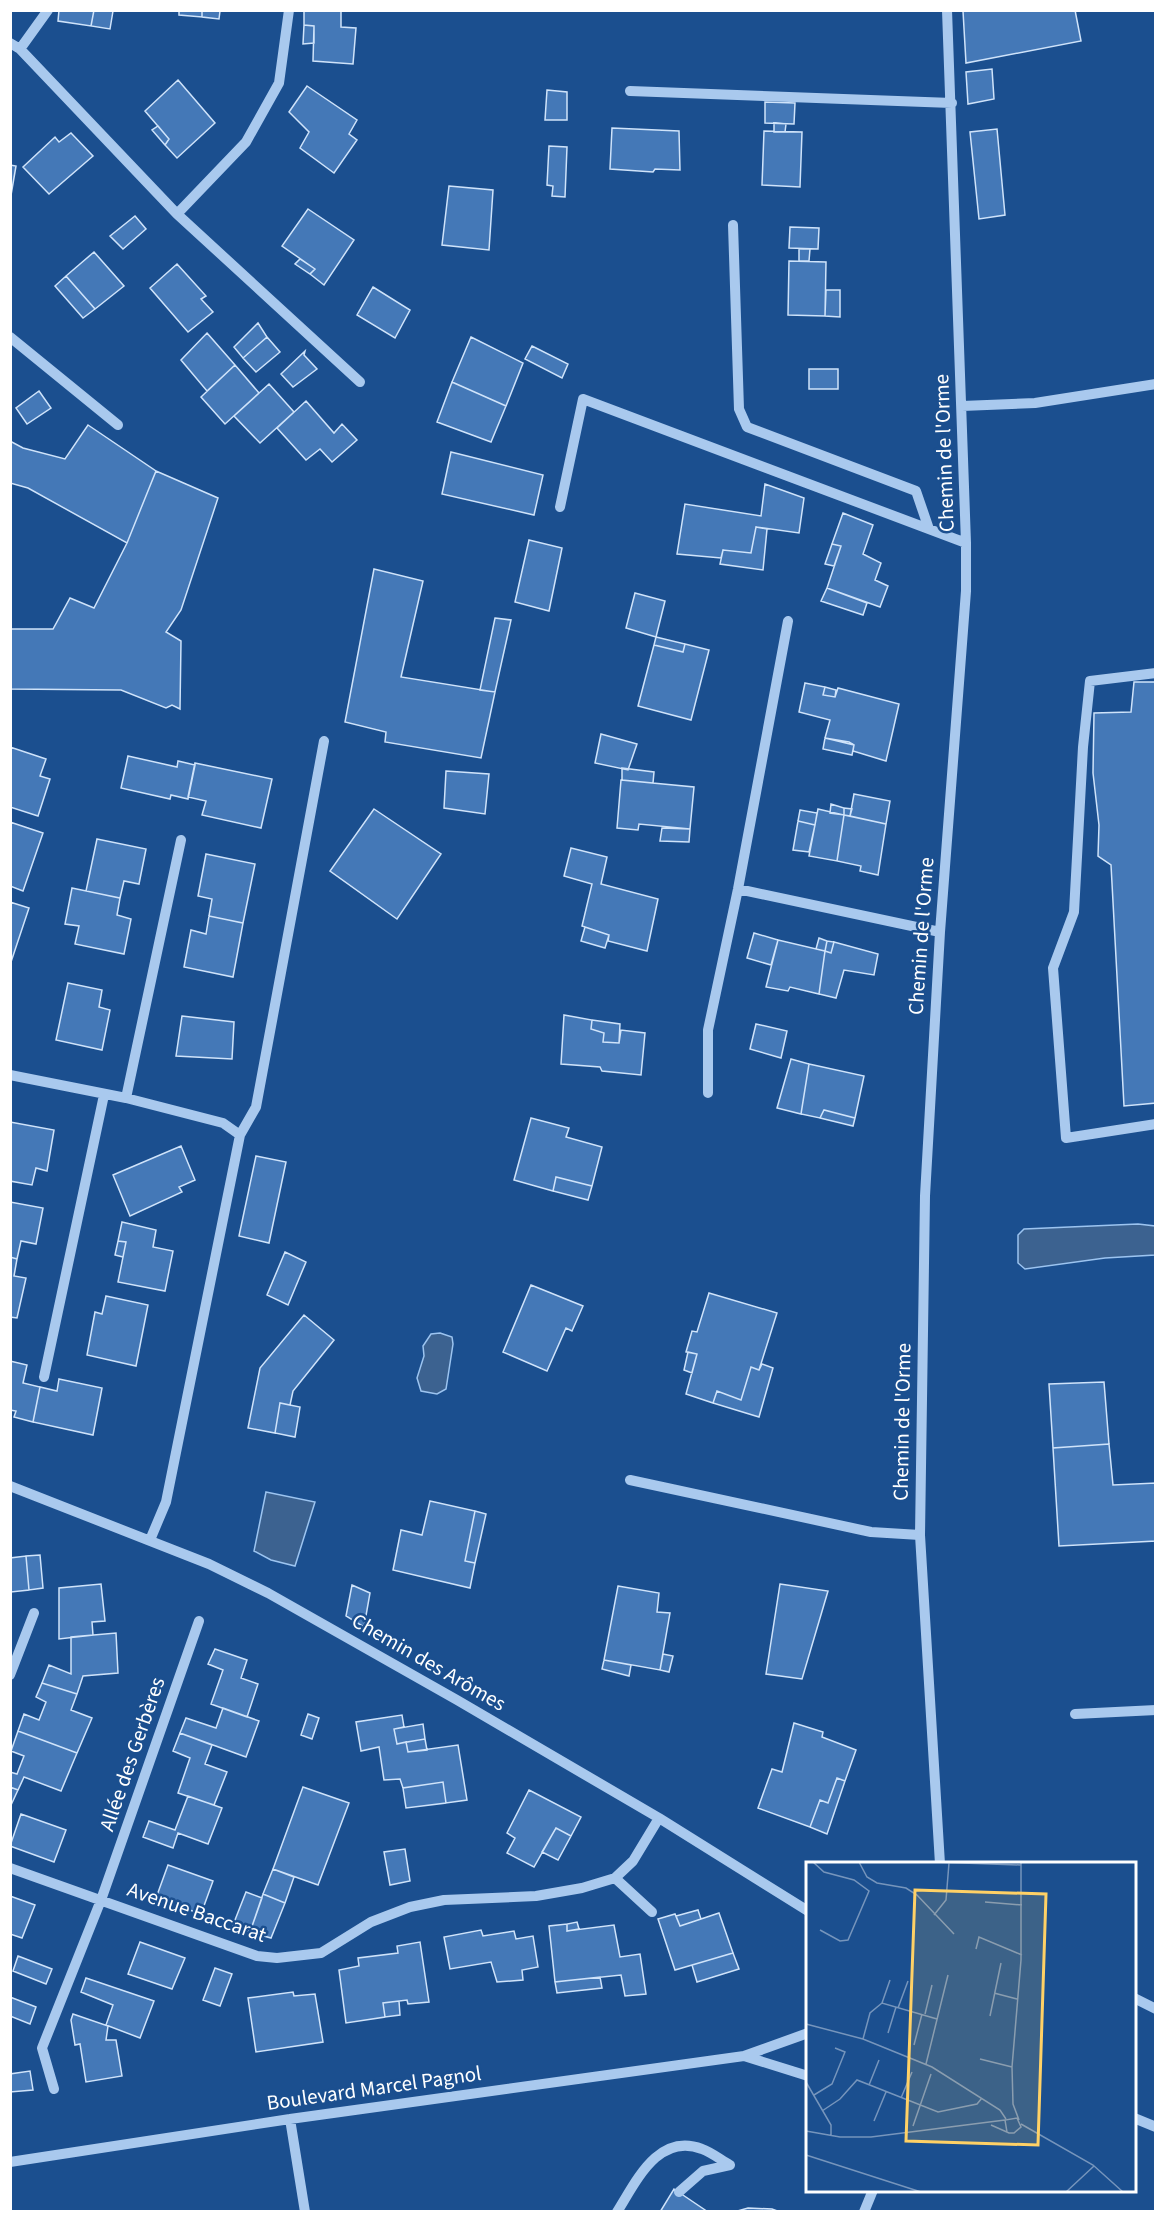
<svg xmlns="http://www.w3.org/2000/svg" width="1166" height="2222" font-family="'Source Sans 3',sans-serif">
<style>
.water{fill:#3c6290;stroke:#9cc4f0;stroke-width:1.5}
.building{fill:#4478b7;stroke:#cfe3fa;stroke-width:1.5}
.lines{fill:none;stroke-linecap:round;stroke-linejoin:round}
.minor{stroke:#a9c9ee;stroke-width:10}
.labels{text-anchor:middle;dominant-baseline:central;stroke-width:5;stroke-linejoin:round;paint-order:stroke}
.street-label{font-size:21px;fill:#fff;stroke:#1b4f8f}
.inset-road{fill:none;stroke:#7695bc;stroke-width:1.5}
.view{fill:#ffd166;fill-opacity:0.15;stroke:#ffd166;stroke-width:3}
.inset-edge{fill:none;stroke:#fff;stroke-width:3}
</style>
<rect width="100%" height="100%" fill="#1b4f8f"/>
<path class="water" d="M1138,1224L1155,1226V1255L1105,1258L1025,1269L1018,1263V1235L1024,1229Z
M440,1333L452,1337L453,1344L446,1389L437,1394L421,1391L417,1378L424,1356L423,1346L431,1334Z
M266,1492L315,1502L295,1566L271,1560L254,1551Z"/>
<path class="building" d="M59,10H94L91,26L58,21Z
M94,10L113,11L110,29L91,26Z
M179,10H202V17L179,15Z
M202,10L220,11L219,19L202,17Z
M304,10H341V27L356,28L353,64L313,61L314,26L304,25Z
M1075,10L1081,41L966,63L963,11Z
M304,25L314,26V43L303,44Z
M992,69L994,99L968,104L966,72Z
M178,80L215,123L177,158L165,145L169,139L145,111Z
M307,86L357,120L349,134L357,140L334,173L300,148L309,132L289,112Z
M547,90L567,92V120H545Z
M765,102L795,103L794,124L765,123Z
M774,123L786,124L785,132H774Z
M158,126L169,139L165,145L152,130Z
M612,128L679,131L680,170L655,169L653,172L610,169Z
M997,129L1005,215L979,219L970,132Z
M764,131L802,132L800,187L762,185Z
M71,133L93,156L49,194L23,167L55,137L59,142Z
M549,146L567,147L565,197L552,196L553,186L547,185Z
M10,165L16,166L10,201Z
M449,186L493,190L489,250L442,245Z
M308,209L354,240L324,285L310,274L315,269L282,246Z
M135,216L146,229L123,249L110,236Z
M790,227L819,228L818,249L789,248Z
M799,249H810L809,261H799Z
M94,252L124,286L95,309L66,276Z
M300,259L315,269L310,274L295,264Z
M789,261L826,262L825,316L788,315Z
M177,264L206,296L201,299L213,312L188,332L150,288Z
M66,276L95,309L83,318L55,286Z
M373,287L410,310L395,338L357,315Z
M826,290H840V317L825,316Z
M258,323L267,337L243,358L234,347Z
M207,333L235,365L207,391L181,360Z
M267,337L280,352L256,372L243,358Z
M471,337L523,363L506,406L452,382Z
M532,346L568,364L562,378L525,359Z
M305,351L304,355L317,369L293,387L281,374Z
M235,365L259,393L225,424L201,397Z
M809,369H838V389H809Z
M452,382L506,406L491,442L437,422Z
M269,384L294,412L260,443L234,416Z
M39,391L51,408L27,424L16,408Z
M306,401L334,433L342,424L357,440L332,462L320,449L306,460L277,428Z
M88,425L156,471L127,543L28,488L10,483V441L23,448L65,459Z
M451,452L543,475L534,515L442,494Z
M156,471L218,498L181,610L166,632L181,641L180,709L172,705L166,708L121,690L10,689V629H53L70,598L94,608L127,543Z
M765,484L804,498L799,533L756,527L751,553L723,550L721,558L677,554L685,504L761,516Z
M843,513L873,525L863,554L881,563L875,580L888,586L880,607L827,588L841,546L832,544Z
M756,527L767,529L763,570L720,564L723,550L751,553Z
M529,540L562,548L549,611L515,602Z
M832,544L841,546L834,566L825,564Z
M374,569L423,581L401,677L495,692L481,758L385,742L386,732L345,722Z
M827,588L867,603L863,615L821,601Z
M635,593L665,601L656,637L626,628Z
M495,618L511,620L495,692L480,690Z
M656,637L685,644L683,652L654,645Z
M685,644L709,650L691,720L638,706L654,645L683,652Z
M1134,682H1156V1103L1124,1106L1111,865L1098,856L1099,825L1093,773L1094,713L1131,712Z
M805,683L825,687L823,695L835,697L838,688L899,704L886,761L853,751L854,745L849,742L825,738L830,720L799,712Z
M825,687L836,690L835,697L823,695Z
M601,734L637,744L628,770L595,763Z
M825,738L854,745L852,755L823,749Z
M10,747L46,759L40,776L50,779L38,816L10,807Z
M128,756L177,767L178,761L195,765L188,799L171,795L170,799L121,788Z
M195,763L272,779L261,828L202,815L206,801L188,797Z
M622,768L654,772L653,783L622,780Z
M446,771L489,774L485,814L444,808Z
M621,780L694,787L690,829L639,824L638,830L617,828Z
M854,794L890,801L886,824L850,816Z
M831,804L844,808V815L830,813Z
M844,808L852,809L850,816L844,815Z
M374,809L441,854L397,919L330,871Z
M818,809L844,815L837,861L809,856Z
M800,810L817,813L815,825L798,821Z
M844,815L886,824L878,875L860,871L861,866L837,861Z
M798,821L815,825L809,852L793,850Z
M10,822L43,833L23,891L10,886Z
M662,828L690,829L689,842L660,841Z
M97,839L146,849L139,884L124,881L120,898L86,891Z
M571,848L607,857L601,884L658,899L647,951L608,941L609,935L582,926L592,884L564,876Z
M206,854L255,864L243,923L209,916L212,899L198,896Z
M72,888L120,898L117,915L131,919L124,954L75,944L79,926L65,924Z
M10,902L29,908L11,962H10Z
M209,916L243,923L233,977L184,967L191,930L206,934Z
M585,927L609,935L605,948L581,941Z
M754,933L778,940L771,965L747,958Z
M819,938L827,941L825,951L816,949Z
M778,940L825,951L819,994L790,987L788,991L766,987Z
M827,941L834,942L831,953L825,951Z
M834,942L878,954L874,975L844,970L836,998L819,994L825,951L831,953Z
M68,983L102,990L99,1007L110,1010L102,1050L56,1040Z
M564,1015L592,1020L591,1029L604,1033L603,1042L619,1043L621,1030L645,1033L641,1075L602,1071L600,1067L561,1064Z
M182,1016L234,1022L232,1059L176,1056Z
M592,1020L620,1024L619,1043L603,1042L604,1033L591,1029Z
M756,1024L787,1031L781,1058L750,1049Z
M791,1059L809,1064L801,1114L777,1108Z
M809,1064L864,1076L855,1118L824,1110L820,1118L801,1114Z
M824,1110L855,1118L853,1126L820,1118Z
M531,1118L569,1128L566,1137L602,1147L592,1186L556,1177L553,1191L514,1180Z
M10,1122L54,1130L47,1171L36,1168L32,1185L10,1181Z
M181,1146L195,1180L179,1187L182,1192L130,1216L113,1175Z
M256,1156L286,1162L269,1243L239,1236Z
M556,1177L592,1186L588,1200L553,1191Z
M10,1202L43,1208L36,1244L21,1241L17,1259L10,1257Z
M122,1222L156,1230L153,1247L173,1251L165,1291L118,1282L126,1242L118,1241Z
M118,1241L126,1242L123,1257L115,1255Z
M285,1252L306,1262L288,1305L267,1295Z
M10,1257L17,1259L14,1276L26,1278L17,1318L10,1317Z
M531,1285L583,1306L572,1331L566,1328L547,1371L503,1352Z
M709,1293L777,1313L759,1370L751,1367L741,1400L717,1391L713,1403L686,1394L697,1354L686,1352L692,1331L697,1332Z
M106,1296L148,1305L136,1366L87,1355L95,1312L102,1314Z
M304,1315L334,1340L293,1391L290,1405L280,1403L275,1433L248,1428L260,1368Z
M688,1352L697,1354L692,1373L684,1370Z
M10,1361L27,1365L23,1383L40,1387L33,1422L14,1417L16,1411L10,1410Z
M762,1364L773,1368L759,1417L713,1403L717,1391L741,1400L751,1367L759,1370Z
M59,1379L102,1388L93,1435L33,1422L40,1387L57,1391Z
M1104,1382L1109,1444L1053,1448L1049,1384Z
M280,1403L300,1407L295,1437L275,1433Z
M1109,1444L1113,1485L1156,1483V1541L1059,1546L1053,1448Z
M430,1501L475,1511L465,1561L475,1563L470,1588L393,1570L401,1530L422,1535Z
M475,1511L486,1514L475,1563L465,1561Z
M40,1555L43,1588L29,1590L26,1556Z
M26,1556L29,1590L11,1592L10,1558Z
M101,1584L105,1621L92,1622L93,1635L59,1639V1588Z
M780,1584L828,1591L802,1679L766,1674Z
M352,1585L370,1593L364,1627L346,1616Z
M618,1586L659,1593L657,1612L670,1613L660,1670L604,1660Z
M116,1633L118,1673L83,1676L77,1694L42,1683L49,1665L71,1674V1637Z
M215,1649L247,1660L241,1678L258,1684L247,1717L211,1704L223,1670L208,1664Z
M663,1654L673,1656L669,1672L660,1670Z
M604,1660L631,1665L629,1676L602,1669Z
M42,1683L77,1694L71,1710L92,1718L77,1753L18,1731L24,1714L39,1720L46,1702L36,1697Z
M223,1708L259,1721L246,1757L180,1733L186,1718L216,1728Z
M308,1714L319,1718L312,1739L301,1735Z
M402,1715L404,1727L394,1729L397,1744L406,1742L408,1752L458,1745L467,1800L446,1803L443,1782L403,1788L400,1779L384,1780L379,1747L361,1751L356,1722Z
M794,1723L823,1732L822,1737L856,1750L845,1781L837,1778L828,1803L820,1800L810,1827L758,1808L772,1769L782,1772Z
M423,1724L425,1739L397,1744L394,1729Z
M18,1731L77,1753L61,1791L24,1777L18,1790L10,1787V1772L17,1774L24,1756L11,1751Z
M180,1733L212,1745L205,1764L227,1772L214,1805L178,1793L190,1758L173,1751Z
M425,1739L427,1750L408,1752L406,1742Z
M837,1778L845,1781L827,1834L810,1827L820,1800L828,1803Z
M443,1782L446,1803L406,1808L403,1788Z
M10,1787L18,1790L11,1805H10Z
M303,1787L349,1803L318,1885L273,1869Z
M529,1790L581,1817L571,1836L556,1828L534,1867L507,1853L515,1838L507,1833Z
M188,1796L222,1808L208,1844L178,1833L173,1848L143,1837L149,1821L175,1830Z
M21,1814L66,1830L54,1862L10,1846Z
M556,1828L571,1836L558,1860L542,1852Z
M405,1849L410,1881L390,1885L384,1852Z
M168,1865L213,1881L201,1914L156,1898Z
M273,1869L294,1877L285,1903L263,1894Z
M246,1892L262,1898L250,1932L233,1925Z
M263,1894L285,1903L271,1938L250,1932Z
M10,1896L35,1905L22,1938L10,1934Z
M698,1910L701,1919L680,1926L676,1916Z
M719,1913L733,1953L675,1970L658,1919L675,1914L680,1926Z
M577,1922L579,1929L567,1931V1924Z
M567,1924V1931L614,1925L620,1957L640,1954L646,1994L625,1996L621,1975L555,1982L549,1926Z
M481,1930L483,1936L514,1931L516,1939L533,1936L538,1967L522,1970L523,1980L497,1982L491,1962L450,1969L444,1937Z
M140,1942L185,1958L172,1989L128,1974Z
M420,1942L429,2002L408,2004L407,2000L383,2003L385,2017L346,2023L339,1970L359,1966L358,1958L398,1953L397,1946Z
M733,1953L739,1969L697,1982L692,1965Z
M18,1956L52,1969L46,1984L13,1971Z
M215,1968L232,1974L220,2006L203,2000Z
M600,1977L602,1988L557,1993L555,1982Z
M86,1978L154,2001L140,2038L106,2025L113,2005L81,1992Z
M293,1992L294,1996L315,1994L323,2042L256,2052L248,1998Z
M10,1997L36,2007L30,2024L10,2016Z
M399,2001L400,2015L385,2017L383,2003Z
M73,2014L108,2026L106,2040H116L122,2076L86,2082L80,2044L75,2045L71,2020Z
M30,2071L33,2090L10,2092V2074Z
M674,2189L708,2212H660Z
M748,2208L772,2209L780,2212H734Z"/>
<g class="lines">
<path class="minor" d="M10,43L20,49L177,214L360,382
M20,49L48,10
M630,91L952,103
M177,214L246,142L279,83L289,10
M733,225L739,409L747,427L916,491L929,529
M10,337L118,425
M962,406L1035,403L1156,384
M560,507L583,399L966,543
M1156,673L1090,681L1083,747L1074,912L1053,968L1066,1138L1156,1124
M738,889L940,932
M10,1075L126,1098L223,1123L240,1135
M708,1093V1030L738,889L788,621
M126,1098L181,840
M44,1377L104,1095
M630,1480L871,1532L920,1535
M10,1486L209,1564L268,1593L457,1700L659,1818L808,1911
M150,1540L166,1502L240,1135L256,1107L324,741
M10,1675L34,1613
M1075,1714L1156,1710
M940,1864L920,1535L925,1196L940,932L966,591V543L947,10
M10,1868L257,1956L277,1958L321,1953L371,1922L410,1907L444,1900L536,1896L582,1888L615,1878L633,1861L659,1818
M615,1878L652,1912
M1134,1998L1156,2009
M744,2056L808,2076
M54,2089L42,2048L101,1900L199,1621
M1134,2118L1156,2127
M290,2119L305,2212
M10,2162L290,2119L744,2056L808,2033
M679,2192L703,2171L730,2165
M617,2212C636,2182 658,2132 702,2149C711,2152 721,2160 730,2165
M864,2212L873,2190"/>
</g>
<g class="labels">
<g class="street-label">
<text transform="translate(944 453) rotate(-92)">Chemin de l'Orme</text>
<text transform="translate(921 936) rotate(-86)">Chemin de l'Orme</text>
<text transform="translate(902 1422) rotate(-89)">Chemin de l'Orme</text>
<text transform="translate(429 1662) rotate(30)">Chemin des Arômes</text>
<text transform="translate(132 1754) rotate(-71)">Allée des Gerbères</text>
<text transform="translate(197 1912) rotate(19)">Avenue Baccarat</text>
<text transform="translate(374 2088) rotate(-8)">Boulevard Marcel Pagnol</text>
</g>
</g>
<g transform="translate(806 1862)">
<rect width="330" height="330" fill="#1b4f8f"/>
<path class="inset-road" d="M7,0L18,10L48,18L63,29L42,78L34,79L14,68M53,0L61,15L71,21L100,26L111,33L148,72M128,0L215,3M179,40L216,43M128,53L140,38L143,1M170,87L173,75L216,93M188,131L211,137M76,141L84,118M92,146L102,119M119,152L126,123M184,154L195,101M0,162L57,177L126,205L194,248L200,257M82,171L90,145M57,177L64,151L76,141L131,157M108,183L116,152M174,197L206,205M120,202L142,113M0,220L25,263V274M63,223L73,198M8,233L26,222L39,190L29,186M95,236L106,210M16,249L34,237L51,218L132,250L171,242L176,236M213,258L207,242L206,205L215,98V0M68,259L80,230M215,262L287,303L317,330M185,263L203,271H208L215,265L211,256L199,258L201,270M107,264L125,212M0,269L34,275H65L199,258M0,293L115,330M260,330L288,304"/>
<path class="view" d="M109,28L240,32L232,283L100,279Z"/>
<rect width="330" height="330" class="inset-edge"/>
</g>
<rect width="1166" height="2222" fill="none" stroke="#ffffff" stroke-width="24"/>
</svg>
